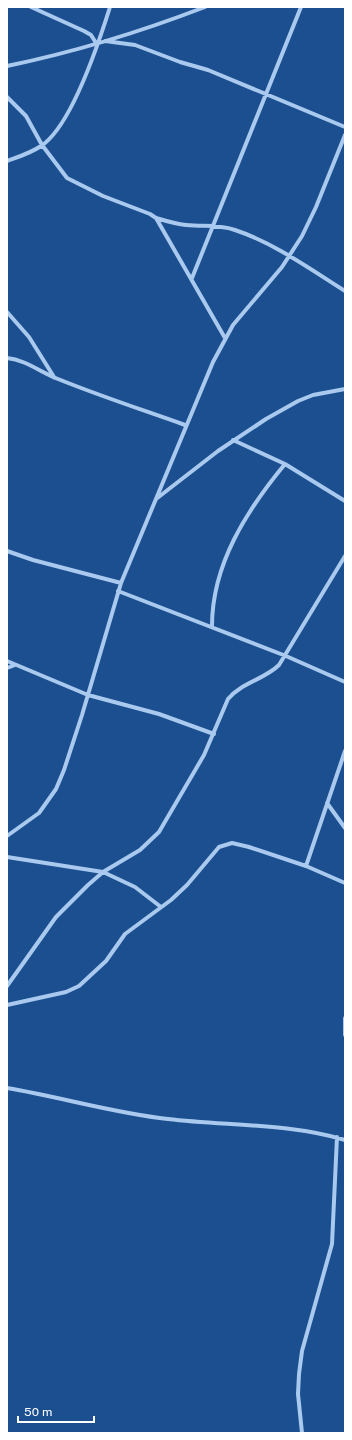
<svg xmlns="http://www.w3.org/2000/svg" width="352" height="1440" font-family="'Public Sans',sans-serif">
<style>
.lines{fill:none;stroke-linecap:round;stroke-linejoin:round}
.street{stroke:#a9c9ee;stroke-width:4}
</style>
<rect width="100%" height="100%" fill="#1b4f8f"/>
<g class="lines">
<path class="street" d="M31,7L84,31L91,35L96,43
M105,41L135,45L180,62L208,70L345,127
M7,66C75,52 140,32 205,7
M7,97L26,116L42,145L67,178L103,196L150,214L156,218L225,338
M7,161C18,157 31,153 41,146C72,126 99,42 110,7
M156,218C166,221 176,224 186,225C205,227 216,224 235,230C274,243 310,269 345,291
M192,278L301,7
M7,312L29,337L54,377
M7,358C26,360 40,372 58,379C100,396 143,410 185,425
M233,440L285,464L345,501
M156,499L218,451L266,419L298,401L313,395L345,389
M7,551L33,560L121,583
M118,591L286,656L345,682
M212,626C212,564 247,510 285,464
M7,661L88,695L159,714L214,734
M7,668L15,665
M327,803L345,828
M7,836L39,813L56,789L64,770L82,715L121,583L213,362L233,325L282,267L302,236L316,207L345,135
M7,857L103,872L135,887L161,907
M306,866L345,751
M7,986L56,917L88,885L103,872L140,850L159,832L204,755L228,699C241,683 265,679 279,665L345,556
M7,1005L66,992L79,986L106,961L125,934L171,900L187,885L219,847L232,843L249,847L306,866L345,883
M345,1018V1035
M7,1088C61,1097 113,1113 168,1119C226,1126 288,1123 345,1140
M302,1433L298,1394L299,1374L302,1351L332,1244L337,1137"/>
</g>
<rect width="352" height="1440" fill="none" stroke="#ffffff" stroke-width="16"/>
<path d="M18 1416v6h76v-6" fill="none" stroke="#ffffff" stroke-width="2"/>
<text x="24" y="1416" font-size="12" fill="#ffffff" stroke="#1b4f8f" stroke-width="3" paint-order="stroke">50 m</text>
</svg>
